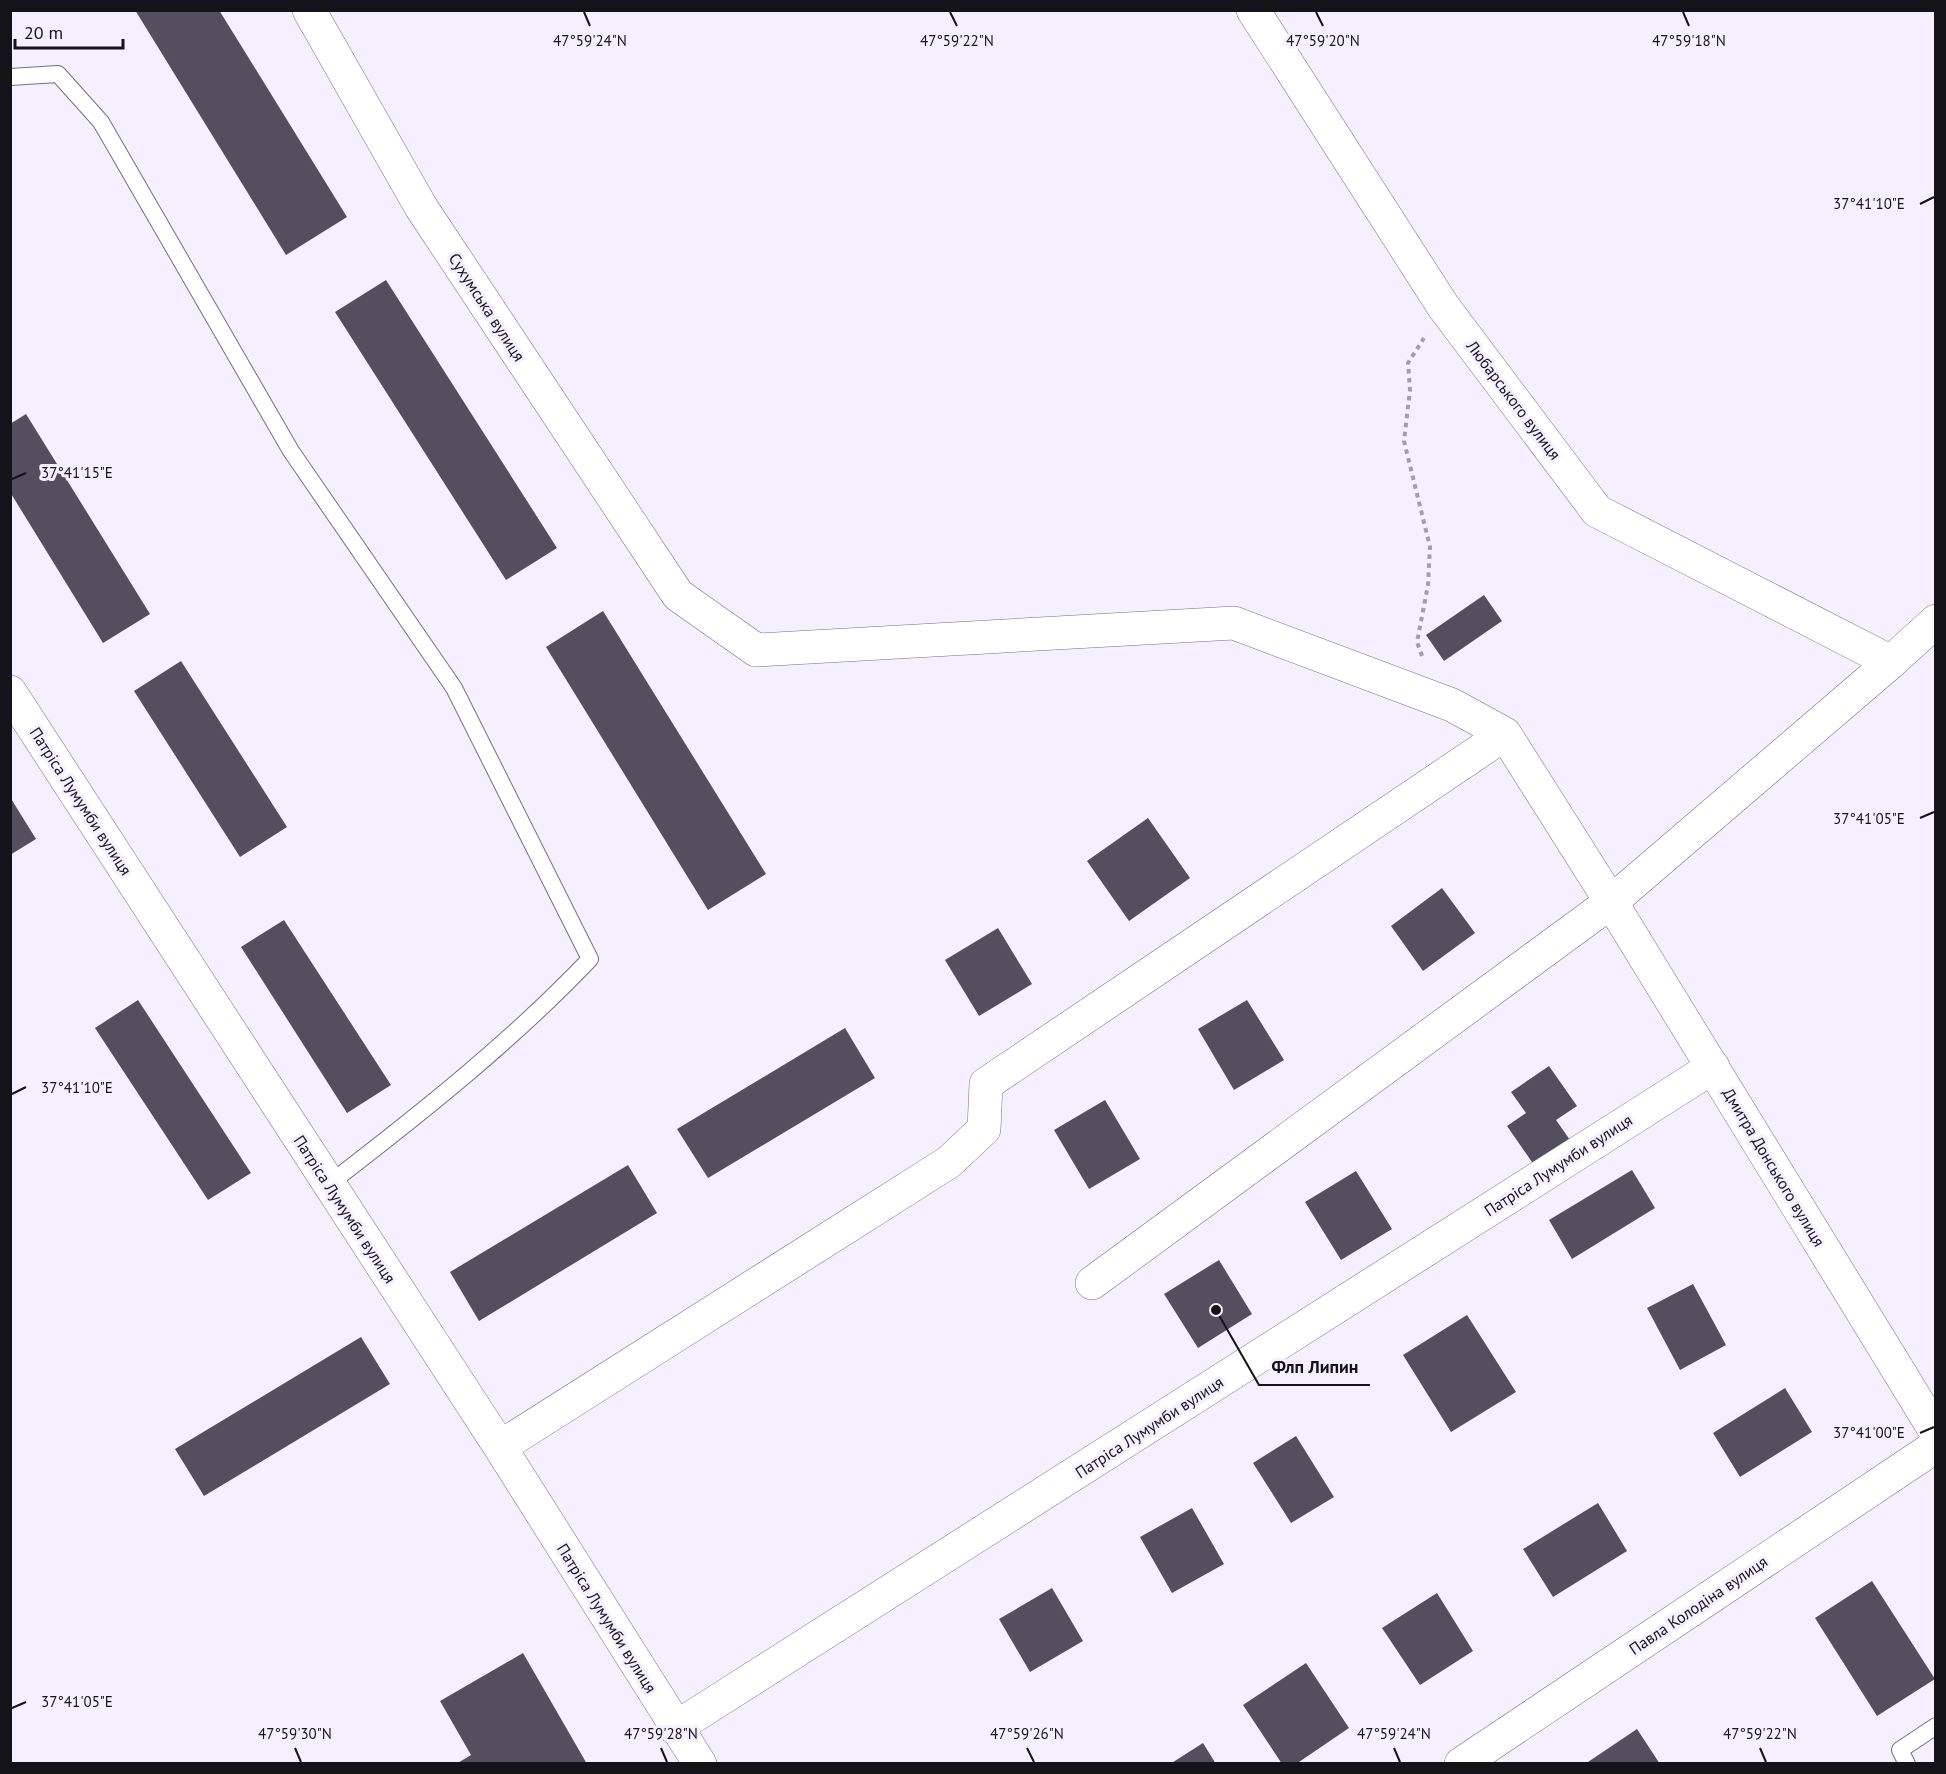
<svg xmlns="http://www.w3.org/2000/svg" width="1946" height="1774" font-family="'PT Sans',sans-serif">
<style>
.building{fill:#534f5e}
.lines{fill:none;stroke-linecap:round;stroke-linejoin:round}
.lane-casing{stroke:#757181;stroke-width:18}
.street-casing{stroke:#757181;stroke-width:34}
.secondary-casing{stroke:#757181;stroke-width:34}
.path{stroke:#a19ea9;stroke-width:4;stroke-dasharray:4.5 4.5;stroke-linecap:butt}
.lane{stroke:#fff;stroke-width:16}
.street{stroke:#fff;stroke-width:33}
.secondary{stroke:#fff;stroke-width:33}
.ticks{fill:none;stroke:#141319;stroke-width:2}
.labels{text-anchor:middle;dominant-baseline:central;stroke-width:6;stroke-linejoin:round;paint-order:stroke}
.street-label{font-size:16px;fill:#141319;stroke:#f4f0ff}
.ticks-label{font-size:15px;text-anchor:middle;fill:#141319;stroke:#f4f0ff;stroke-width:6;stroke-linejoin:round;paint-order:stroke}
.leader{fill:none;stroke:#141319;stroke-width:2}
.callout-dot{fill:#141319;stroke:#f4f0ff;stroke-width:2}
.callout-label{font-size:18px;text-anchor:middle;font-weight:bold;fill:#141319;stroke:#f4f0ff;stroke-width:6;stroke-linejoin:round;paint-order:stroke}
</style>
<rect width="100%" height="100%" fill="#f4f0ff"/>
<path class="building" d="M135,10H219L347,217L286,255Z
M386,280L557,548L506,580L335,312Z
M26,414L150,614L103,643L10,492V424Z
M1484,595L1502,621L1444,661L1426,635Z
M603,611L766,874L708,910L546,647Z
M181,661L287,827L240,857L134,691Z
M10,797L36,839L10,855Z
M1148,818L1190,878L1129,921L1087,861Z
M1442,888L1475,933L1423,971L1391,926Z
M284,920L391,1085L347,1113L241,947Z
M998,928L1032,984L979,1016L945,960Z
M138,1000L251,1173L208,1200L95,1028Z
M1247,1000L1284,1060L1234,1090L1198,1029Z
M845,1028L875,1078L708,1178L677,1129Z
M1549,1066L1577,1106L1556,1120L1570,1140L1534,1165L1507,1126L1526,1113L1511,1092Z
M1105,1100L1140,1159L1089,1189L1054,1130Z
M628,1165L657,1213L479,1321L450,1272Z
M1632,1170L1655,1208L1572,1259L1549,1220Z
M1356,1171L1392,1229L1341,1260L1305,1202Z
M1219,1260L1252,1314L1198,1348L1164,1294Z
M1693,1284L1726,1345L1680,1370L1647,1308Z
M1467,1315L1516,1392L1451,1432L1403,1355Z
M361,1337L390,1384L204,1496L175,1449Z
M1785,1388L1812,1432L1740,1477L1713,1433Z
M1296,1436L1334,1497L1291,1523L1253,1463Z
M1598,1503L1627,1551L1553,1597L1523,1549Z
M1192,1508L1224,1564L1172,1593L1140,1537Z
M1872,1581L1935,1679L1877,1716L1815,1618Z
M1052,1588L1083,1641L1030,1672L999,1619Z
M1437,1593L1473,1651L1420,1685L1382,1628Z
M523,1653L587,1764H456L471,1755L440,1701Z
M1306,1663L1349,1728L1296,1764H1282L1243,1705Z
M1637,1729L1660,1764H1585Z
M1203,1743L1216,1764H1170Z"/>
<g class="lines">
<defs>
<path id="lane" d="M10,77L58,74L101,122L291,451L454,688L590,959C511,1042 420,1114 329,1184
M1907,1764L1900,1750L1936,1726"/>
<path id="street" d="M309,10L421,207L678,595L756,650L1234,623L1452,705L1505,734L1611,902L1092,1283
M1253,10L1443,306L1597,511L1891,662
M10,692L500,1447L700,1764
M500,1447L949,1162L984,1129L986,1084L1505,734
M675,1728L1713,1067
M1461,1764L1936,1446"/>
<path id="secondary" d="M1936,621L1891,662L1611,902L1936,1432"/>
</defs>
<use href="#lane" class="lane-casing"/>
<use href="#street" class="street-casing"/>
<use href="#secondary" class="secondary-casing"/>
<path class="path" d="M1422,656L1417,642L1428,585L1430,547L1404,441L1410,390L1408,363L1424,338"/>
<use href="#lane" class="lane"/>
<use href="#street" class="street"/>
<use href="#secondary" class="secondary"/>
</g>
<path class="ticks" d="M584,12L590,26M950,12L957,26M1316,12L1323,26M1683,12L1689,26M1920,204L1934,197M12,479L26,473M1920,818L1934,812M12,1094L26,1087M1920,1433L1934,1427M12,1708L26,1702M295,1748L301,1762M661,1748L667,1762M1027,1748L1034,1762M1394,1748L1400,1762M1760,1748L1766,1762"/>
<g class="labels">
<g class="street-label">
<text transform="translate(487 307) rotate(57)">Сухумська вулиця</text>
<text transform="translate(1514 400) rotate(53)">Любарського вулиця</text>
<text transform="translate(81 801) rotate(57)">Патріса Лумумби вулиця</text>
<text transform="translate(1558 1165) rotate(-33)">Патріса Лумумби вулиця</text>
<text transform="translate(1774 1167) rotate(59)">Дмитра Донського вулиця</text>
<text transform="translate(345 1209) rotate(57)">Патріса Лумумби вулиця</text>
<text transform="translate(1149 1427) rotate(-33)">Патріса Лумумби вулиця</text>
<text transform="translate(1698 1605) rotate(-34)">Павла Колодіна вулиця</text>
<text transform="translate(607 1618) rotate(58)">Патріса Лумумби вулиця</text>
</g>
</g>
<g class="ticks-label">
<text x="590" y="46">47°59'24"N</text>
<text x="957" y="46">47°59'22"N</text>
<text x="1323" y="46">47°59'20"N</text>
<text x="1689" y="46">47°59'18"N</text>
<text x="1869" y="209">37°41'10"E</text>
<text x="77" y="478">37°41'15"E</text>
<text x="1869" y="824">37°41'05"E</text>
<text x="77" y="1093">37°41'10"E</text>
<text x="1869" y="1438">37°41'00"E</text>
<text x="77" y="1707">37°41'05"E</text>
<text x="295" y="1739">47°59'30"N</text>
<text x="661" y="1739">47°59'28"N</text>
<text x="1027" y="1739">47°59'26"N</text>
<text x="1394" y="1739">47°59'24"N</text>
<text x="1760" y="1739">47°59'22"N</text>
</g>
<path class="leader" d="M1216 1310L1259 1385H1370"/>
<circle class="callout-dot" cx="1216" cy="1310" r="6"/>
<g class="callout-label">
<text x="1315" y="1373">Флп Липин</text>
</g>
<rect width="1946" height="1774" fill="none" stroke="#141319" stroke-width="24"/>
<path d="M15 39v9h108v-9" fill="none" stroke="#141319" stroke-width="3"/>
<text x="24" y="39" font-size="18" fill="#141319" stroke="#f4f0ff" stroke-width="4.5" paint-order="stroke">20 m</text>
</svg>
